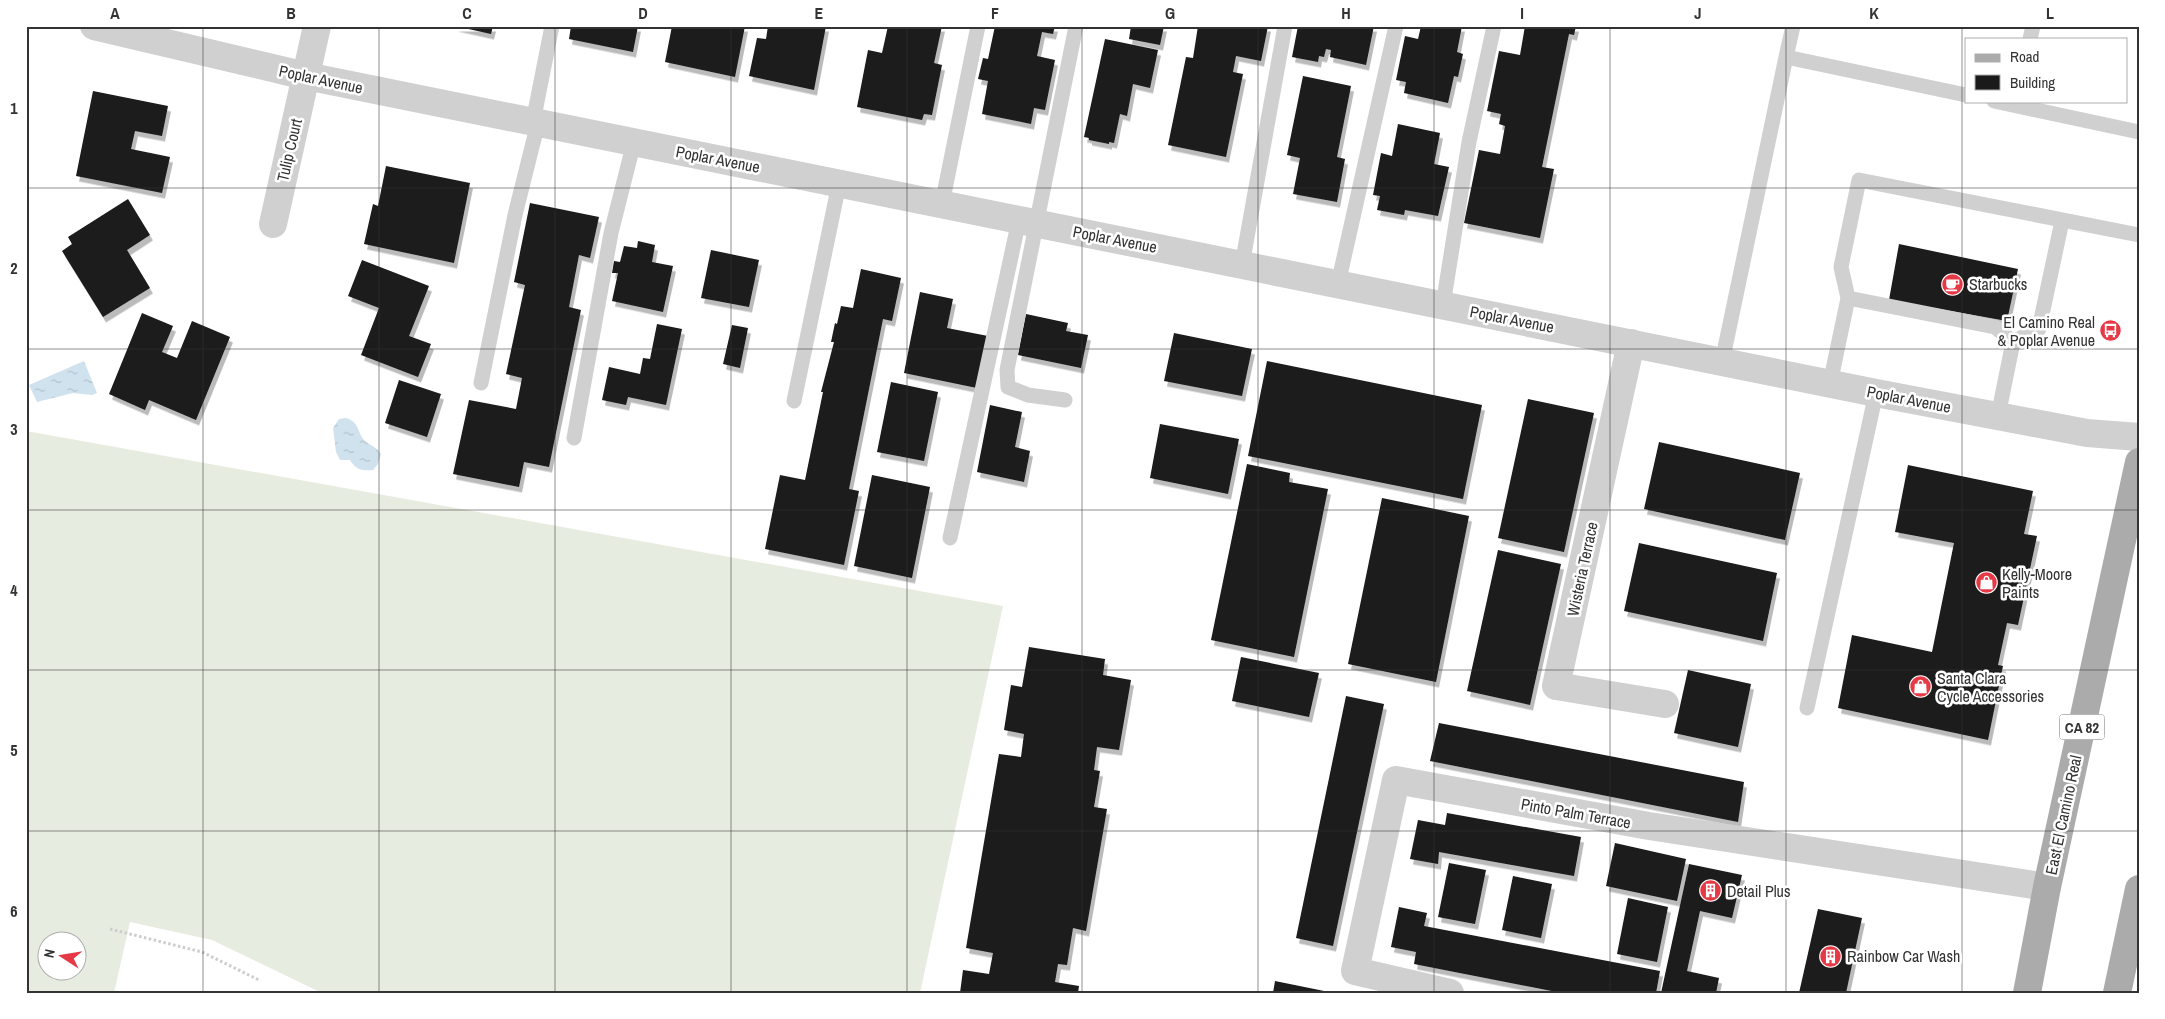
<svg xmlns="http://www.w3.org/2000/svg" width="2165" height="1019" font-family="'Archivo Narrow',sans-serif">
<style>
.grass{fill:#e6ecdf;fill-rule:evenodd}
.water{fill:url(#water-ripples)}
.building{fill:#1a1a1a;filter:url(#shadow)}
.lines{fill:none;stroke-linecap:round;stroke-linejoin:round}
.path{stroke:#cdcdcd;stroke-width:3;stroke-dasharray:2.5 2.5;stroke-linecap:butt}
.lane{stroke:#d0d0d0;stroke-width:15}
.street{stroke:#d0d0d0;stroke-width:28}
.primary{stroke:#ababab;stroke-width:28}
.grid{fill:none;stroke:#333;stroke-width:1;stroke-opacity:0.55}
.labels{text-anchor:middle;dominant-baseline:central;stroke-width:5;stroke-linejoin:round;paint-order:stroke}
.shield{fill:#fff;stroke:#707070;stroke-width:1}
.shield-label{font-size:15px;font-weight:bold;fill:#333}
.street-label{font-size:16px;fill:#333;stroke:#fff}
.poi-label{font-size:16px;fill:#333;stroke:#fff;text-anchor:start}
.neatline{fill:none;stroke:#333;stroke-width:2}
.grid-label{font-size:16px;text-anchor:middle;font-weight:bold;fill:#333}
</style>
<defs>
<pattern id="water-ripples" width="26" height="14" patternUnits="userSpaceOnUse" patternTransform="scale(1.25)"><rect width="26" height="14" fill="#cfe2ee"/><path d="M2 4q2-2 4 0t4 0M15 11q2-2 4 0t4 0" fill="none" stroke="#b2c2cd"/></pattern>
<filter id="shadow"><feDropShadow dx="3" dy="5.5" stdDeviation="0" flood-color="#0004"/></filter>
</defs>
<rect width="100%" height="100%" fill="#fff"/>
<path class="grass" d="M26,431L1003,606L920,993H322L212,940L130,922L114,993H26ZM48,942H78V972H48Z"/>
<path class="water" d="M84,361L97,393L92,395L73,393L37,402L29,385Z
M346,418C360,422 357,433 365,441C371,446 377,447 381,454L378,464L373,470C362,471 356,470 350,460H340L336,452L333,428L339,419Z"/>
<path class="building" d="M455,26H493L491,34Z
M571,26H638L633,52L569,39Z
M672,26H745L735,77L665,62Z
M768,26H826L814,90L749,76L757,38L766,39Z
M888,26H942L934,63L942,65L932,115L924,114L922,120L857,107L868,50L882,53Z
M995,26H1055L1053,34L1042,32L1037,56L1055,60L1045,110L1034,108L1031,124L982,114L988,81L978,79L983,58L988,59Z
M1131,26H1164L1160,45L1129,39Z
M1198,26H1268L1261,61L1236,56L1233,72L1243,74L1226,157L1168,145L1186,57L1193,58Z
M1298,26H1374L1366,65L1330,57L1331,50L1326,49L1324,57L1319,56L1318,62L1292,57Z
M1421,26H1462L1457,52L1463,54L1458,77L1454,76L1448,103L1404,93L1406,82L1396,80L1405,36L1418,39Z
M1525,26H1576L1574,35L1569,34L1542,167L1554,169L1540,238L1464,223L1479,150L1500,154L1505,126L1499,124L1501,114L1487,111L1499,51L1520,55Z
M1105,39L1158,50L1150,88L1133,84L1127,116L1120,114L1114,143L1109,142V144L1089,140V138L1084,137Z
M1303,76L1351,86L1337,157L1345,159L1337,202L1293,194L1300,158L1287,155Z
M93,91L168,106L162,136L135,131L131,149L170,157L162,193L76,176Z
M1398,124L1440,133L1434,164L1449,167L1438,216L1405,210L1404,215L1377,210L1380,196L1373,195L1381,153L1392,156Z
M386,166L470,183L454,263L364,244L373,204L378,206Z
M128,199L150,235L127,250L150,288L103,317L62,251L72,244L68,237Z
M530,203L599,217L590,258L579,255L569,307L581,310L549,467L524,462L519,487L453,474L469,400L516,409L522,378L506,374L525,285L514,282Z
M638,241L655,245L652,262L673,266L663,312L612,301L618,273H612L614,261L620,262L624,246L637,248Z
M1899,244L2018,269L2007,321L1889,300Z
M711,250L759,260L749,307L701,298Z
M362,260L429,286L409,336L431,344L418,377L361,355L379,308L348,296Z
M861,269L901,278L892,321L883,319L849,489L859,491L844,565L765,549L780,475L805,480L823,392H821L834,342H831L835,323L837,324L841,306L853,308Z
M920,292L953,299L947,328L988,336L977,388L904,373Z
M142,313L173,326L162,352L177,358L192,321L230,337L196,420L149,400L145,410L109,394Z
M1026,314L1068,323L1066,331L1088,335L1081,368L1018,355Z
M657,324L682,329L666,405L628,397L626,405L602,400L609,367L640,374L643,358L650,359Z
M732,325L748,328L740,368L723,364Z
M1174,333L1252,349L1242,396L1164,381Z
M1267,361L1482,405L1463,499L1248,456Z
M399,380L441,394L427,437L385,423Z
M891,382L938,392L924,461L877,452Z
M1528,399L1594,413L1564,552L1498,538Z
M990,405L1022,412L1015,447L1030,451L1024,482L977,472Z
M1160,424L1239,439L1228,494L1150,478Z
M1659,442L1800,473L1785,540L1644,509Z
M1247,464L1290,473L1289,482L1328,489L1294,657L1211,640Z
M1908,465L2033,491L2024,534L2037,536L2018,625L2007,623L1998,665L2003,666L1988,740L1838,708L1852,635L1932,652L1954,543L1895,532Z
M872,475L930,487L912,578L854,566Z
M1382,498L1469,516L1436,682L1348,664Z
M1639,543L1777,573L1763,641L1624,611Z
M1498,550L1561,564L1530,705L1467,691Z
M1029,647L1105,659L1103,675L1131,680L1119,750L1097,747L1094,770L1100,771L1094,807L1107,809L1086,931L1073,928L1067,965L1058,964L1055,982L1079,986L1078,993H960L963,970L989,974L993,953L966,948L999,754L1021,757L1024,734L1004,730L1011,685L1022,687Z
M1241,657L1319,673L1309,717L1232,701Z
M1688,670L1751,684L1738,747L1674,733Z
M1346,696L1384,704L1333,946L1296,938Z
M1439,723L1744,782L1738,822L1430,761Z
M1447,813L1581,837L1574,876L1439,852L1438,864L1410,859L1418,820L1445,825Z
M1615,843L1686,859L1677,901L1606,886Z
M1449,863L1486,870L1475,924L1438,917Z
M1689,864L1742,875L1732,918L1700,911L1687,971L1719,978L1716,993H1661Z
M1513,876L1552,884L1541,938L1502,930Z
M1628,898L1668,907L1657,962L1617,954Z
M1399,907L1427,913L1424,926L1660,971L1656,993H1562L1414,964L1416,952L1391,947Z
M1818,909L1862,918L1846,993H1799Z
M1275,981L1329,992V993H1273Z"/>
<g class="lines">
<path class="path" d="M110,929L202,952L259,980"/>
<path class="lane" d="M2030,39L2033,26
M1786,57L1793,26
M1994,101L2139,132
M533,122L552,26
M942,204L978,26
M1242,265L1285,26
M1338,284L1396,26
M1848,298L1995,327L2013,342
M1443,305L1469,142L1494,26
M1722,362L1786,57L1966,95
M481,383L515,215L538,123
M1830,384L1848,298L1841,267L1859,180L2139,235
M1065,400L1028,395L1008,387L1007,370L1076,26
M794,401L839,184
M1998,416L2013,342L2039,329L2062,221
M574,438L611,233L634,142
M950,538L1019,220
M1807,708L1876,393"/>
<path class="street" d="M94,26L306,76L1876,393L2087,433L2139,437
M273,224L317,26
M1631,343L1556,686L1665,704
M1450,993L1355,971L1396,780L1649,826L2047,887"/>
<path class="primary" d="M2027,993L2047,887L2139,462
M2117,993L2139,889"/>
</g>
<path class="grid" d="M203,26V993M379,26V993M555,26V993M731,26V993M907,26V993M1082,26V993M1258,26V993M1434,26V993M1610,26V993M1786,26V993M1962,26V993M26,188H2139M26,349H2139M26,510H2139M26,670H2139M26,831H2139"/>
<defs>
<symbol id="cafe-disc" viewBox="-11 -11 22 22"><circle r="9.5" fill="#e63946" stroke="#fff"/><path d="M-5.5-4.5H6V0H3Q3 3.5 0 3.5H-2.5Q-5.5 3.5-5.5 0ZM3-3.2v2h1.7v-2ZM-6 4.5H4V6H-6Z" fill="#fff"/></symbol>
<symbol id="bus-disc" viewBox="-11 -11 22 22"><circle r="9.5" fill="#e63946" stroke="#fff"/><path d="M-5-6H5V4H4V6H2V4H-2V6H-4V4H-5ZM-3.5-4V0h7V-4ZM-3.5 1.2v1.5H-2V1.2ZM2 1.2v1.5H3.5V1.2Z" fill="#fff"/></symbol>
<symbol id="shop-disc" viewBox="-11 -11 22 22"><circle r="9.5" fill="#e63946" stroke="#fff"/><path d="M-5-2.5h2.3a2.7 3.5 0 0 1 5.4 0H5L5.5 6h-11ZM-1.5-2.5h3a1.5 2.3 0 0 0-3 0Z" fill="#fff"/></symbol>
<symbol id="building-disc" viewBox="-11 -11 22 22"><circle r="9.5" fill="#e63946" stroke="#fff"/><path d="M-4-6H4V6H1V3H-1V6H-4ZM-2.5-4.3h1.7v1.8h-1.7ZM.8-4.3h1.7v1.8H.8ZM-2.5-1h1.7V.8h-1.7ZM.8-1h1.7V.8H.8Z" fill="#fff"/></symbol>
</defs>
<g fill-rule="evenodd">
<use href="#cafe-disc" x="1940" y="272" width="25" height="25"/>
<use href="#bus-disc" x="2098" y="318" width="25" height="25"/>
<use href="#shop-disc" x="1974" y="570" width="25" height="25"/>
<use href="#shop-disc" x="1908" y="674" width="25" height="25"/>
<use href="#building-disc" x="1698" y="878" width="25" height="25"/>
<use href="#building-disc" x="1818" y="944" width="25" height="25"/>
</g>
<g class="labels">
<rect class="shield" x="2059.5" y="714.5" width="45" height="25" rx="4"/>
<g class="shield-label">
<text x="2082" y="727">CA 82</text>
</g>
<g class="street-label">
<text transform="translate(321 79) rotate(12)">Poplar Avenue</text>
<text transform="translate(289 150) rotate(-77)">Tulip Court</text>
<text transform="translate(718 159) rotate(11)">Poplar Avenue</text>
<text transform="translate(1115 239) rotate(11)">Poplar Avenue</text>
<text transform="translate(1512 319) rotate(11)">Poplar Avenue</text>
<text transform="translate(1909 399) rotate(11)">Poplar Avenue</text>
<text transform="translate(1582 569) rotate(-78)">Wisteria Terrace</text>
<text transform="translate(1576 813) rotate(10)">Pinto Palm Terrace</text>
<text transform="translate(2063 815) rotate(-78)">East El Camino Real</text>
</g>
<g class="poi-label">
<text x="1969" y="284">Starbucks</text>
<text x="2095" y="322" text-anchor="end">El Camino Real<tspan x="2095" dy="18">&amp; Poplar Avenue</tspan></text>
<text x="2002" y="574">Kelly-Moore<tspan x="2002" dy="18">Paints</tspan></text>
<text x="1937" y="678">Santa Clara<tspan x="1937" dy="18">Cycle Accessories</tspan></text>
<text x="1727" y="891">Detail Plus</text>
<text x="1847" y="956">Rainbow Car Wash</text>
</g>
</g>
<rect width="2165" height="1019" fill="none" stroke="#ffffff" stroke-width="55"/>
<rect x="1965" y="38" width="162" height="65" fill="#ffffff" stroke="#adadad"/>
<rect x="1975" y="54" width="25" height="8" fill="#ababab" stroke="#adadad"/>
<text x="2010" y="62" font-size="15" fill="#333333">Road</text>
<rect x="1975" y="75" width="25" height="15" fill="#1a1a1a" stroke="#adadad"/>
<text x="2010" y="88" font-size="15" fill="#333333">Building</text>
<g transform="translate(62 956) rotate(282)"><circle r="24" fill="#ffffff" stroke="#adadad"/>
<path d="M0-4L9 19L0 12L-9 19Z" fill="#e63946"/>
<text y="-8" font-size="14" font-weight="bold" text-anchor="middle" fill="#333333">N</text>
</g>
<rect x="28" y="28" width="2110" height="964" class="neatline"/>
<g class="grid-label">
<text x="115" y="19">A</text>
<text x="291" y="19">B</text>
<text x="467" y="19">C</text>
<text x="643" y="19">D</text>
<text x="819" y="19">E</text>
<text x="995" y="19">F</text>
<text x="1170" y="19">G</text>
<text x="1346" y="19">H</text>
<text x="1522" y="19">I</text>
<text x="1698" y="19">J</text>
<text x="1874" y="19">K</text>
<text x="2050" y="19">L</text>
<text x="14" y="114">1</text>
<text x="14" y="274">2</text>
<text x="14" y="435">3</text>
<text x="14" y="596">4</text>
<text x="14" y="756">5</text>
<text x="14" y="917">6</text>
</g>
</svg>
